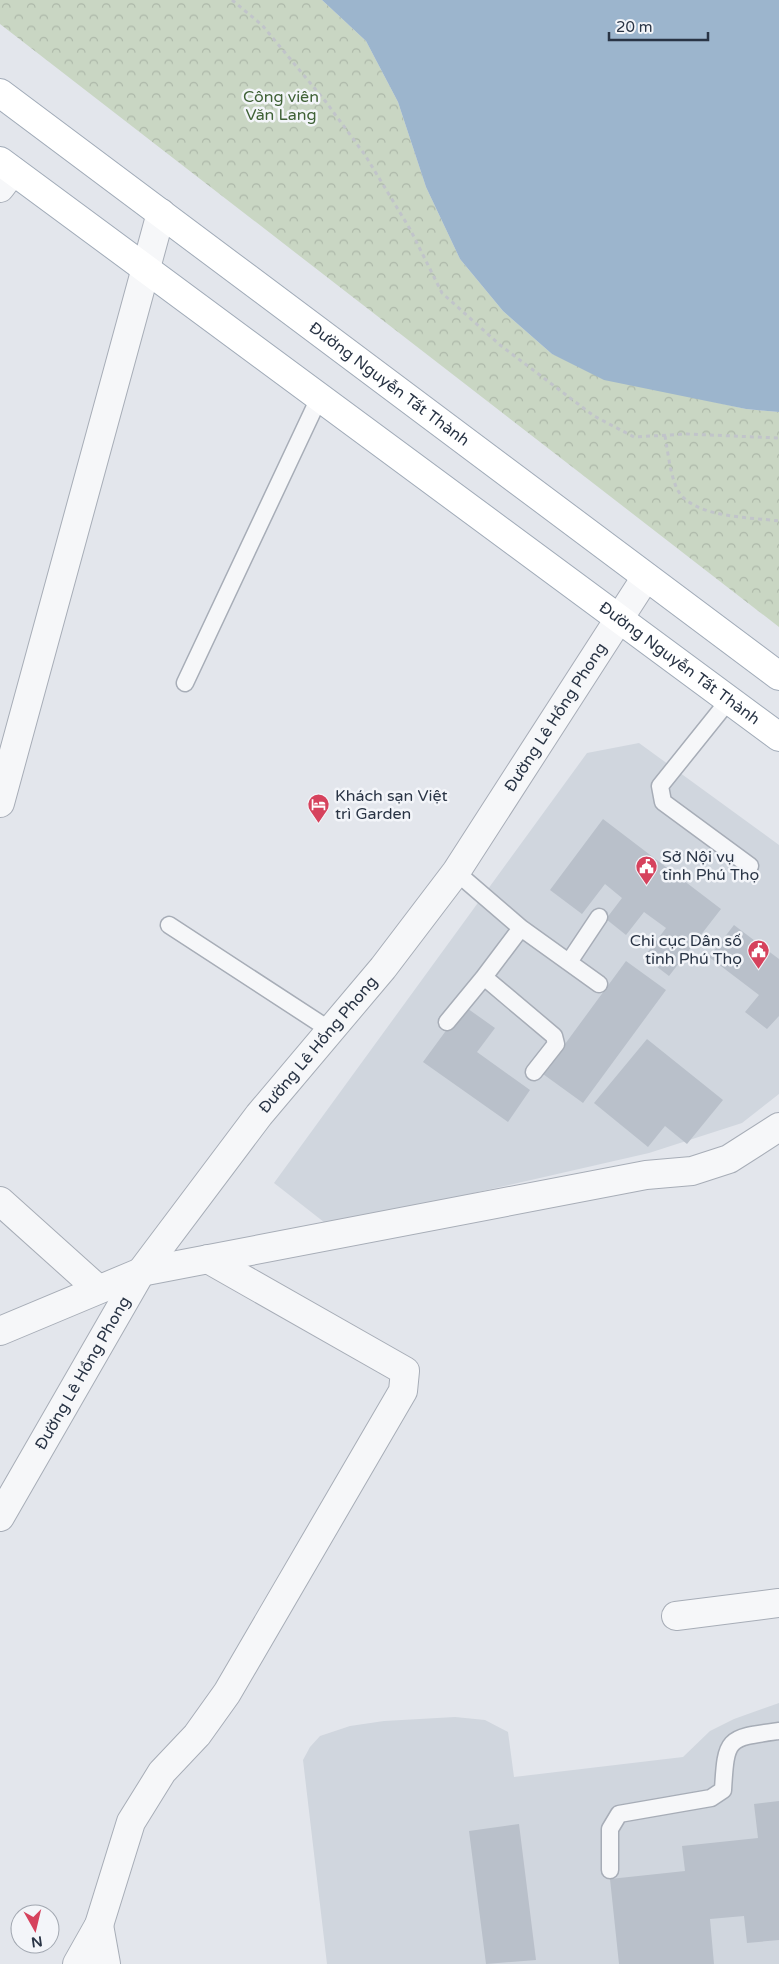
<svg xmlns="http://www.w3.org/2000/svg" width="779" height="1964" font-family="'Varela Round',sans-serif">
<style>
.built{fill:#d0d6de}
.forest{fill:url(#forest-crowns)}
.water{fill:#9cb5cd}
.building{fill:#b9c0ca}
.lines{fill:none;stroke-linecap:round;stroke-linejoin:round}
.service-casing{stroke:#a7adb7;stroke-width:19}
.minor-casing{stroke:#a7adb7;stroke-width:30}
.primary-casing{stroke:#a1abb8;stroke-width:30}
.path{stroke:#c1c4ca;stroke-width:3;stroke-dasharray:4 4;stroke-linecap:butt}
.service{stroke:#f6f7f9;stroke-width:16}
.minor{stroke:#f6f7f9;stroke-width:28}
.primary{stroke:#fff;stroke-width:28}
.labels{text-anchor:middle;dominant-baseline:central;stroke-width:5;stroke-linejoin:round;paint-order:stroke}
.park-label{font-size:16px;fill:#3f6136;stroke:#f3f5f9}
.street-label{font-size:16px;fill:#293445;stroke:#f3f5f9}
.poi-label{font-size:16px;fill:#293445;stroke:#f3f5f9;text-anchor:start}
</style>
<defs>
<pattern id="forest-crowns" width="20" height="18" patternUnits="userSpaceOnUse" patternTransform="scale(1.25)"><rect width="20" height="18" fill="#c9d6c3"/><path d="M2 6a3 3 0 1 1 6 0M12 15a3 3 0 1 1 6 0" fill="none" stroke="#adb8a9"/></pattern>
</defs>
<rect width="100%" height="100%" fill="#e3e6ec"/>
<path class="built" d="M639,743L779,845V1094L742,1123L649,1153L329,1226L274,1183L587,753Z
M779,1703V1964H327L303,1760L310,1747L320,1736L350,1726L384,1721L455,1717L485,1720L508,1732L514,1777L683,1757L710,1731L734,1719Z"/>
<path class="forest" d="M0,0H322L366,41L398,102L426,187L460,259L503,311L552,354L683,395L746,409L779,412V627L0,24Z"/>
<path class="water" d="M322,0H779V412L746,409L604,380L552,354L503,311L460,259L426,187L398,102L366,41Z"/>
<path class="building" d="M603,819L721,909L669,976L644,957L666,928L644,912L626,935L606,919L622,898L605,884L582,914L550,890Z
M734,925L779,959V1016L767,1029L745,1012L759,995L709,957Z
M626,961L666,990L583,1103L543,1074Z
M464,1006L495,1028L477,1052L530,1090L508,1122L423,1062Z
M647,1039L723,1100L687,1144L665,1126L648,1147L594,1103Z
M779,1801V1940L747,1943L744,1916L710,1919L714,1964H619L610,1879L685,1871L682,1846L758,1838L754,1804Z
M519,1824L536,1960L486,1964L469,1831Z"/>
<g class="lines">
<defs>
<path id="service" d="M185,683L319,398
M729,700L660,786L663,802L750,866
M456,872L521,928L599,984
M169,925L330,1030
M521,928L484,977L554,1036L556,1044L534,1072
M569,962L599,917
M447,1022L484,977
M610,1870V1829L619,1814L711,1798L723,1790C726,1737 727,1738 779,1731"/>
<g id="minor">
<path d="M0,188L13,171"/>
<path d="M0,803L161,213"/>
<path d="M0,1201L98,1289"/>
<path d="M0,1331L141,1272L646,1175L692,1171L729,1159L779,1127"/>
<path id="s1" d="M0,1517L141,1272L259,1115L383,968L456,872L646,577"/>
<path d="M676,1616L779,1603"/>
<path d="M99,1925L106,1964"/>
<path d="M77,1964L99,1925L131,1822L162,1772L197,1735L227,1693L403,1391L405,1371L208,1259"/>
</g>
<g id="primary">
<path id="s2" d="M0,93L779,676"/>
<path id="s3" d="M0,161L779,737"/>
</g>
</defs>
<use href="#service" class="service-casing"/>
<use href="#minor" class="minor-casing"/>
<use href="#primary" class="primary-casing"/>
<path class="path" d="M232,0L262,25L326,102L365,155L410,229L442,293L500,345L594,416L634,437L687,434L779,438
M665,436C668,453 670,473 677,489C692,518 749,517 779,521"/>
<use href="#service" class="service"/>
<use href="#minor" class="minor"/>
<use href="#primary" class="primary"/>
</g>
<defs>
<symbol id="hotel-pin" viewBox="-11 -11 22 30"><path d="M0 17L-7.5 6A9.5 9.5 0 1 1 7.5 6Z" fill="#d6425d" stroke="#f3f5f9"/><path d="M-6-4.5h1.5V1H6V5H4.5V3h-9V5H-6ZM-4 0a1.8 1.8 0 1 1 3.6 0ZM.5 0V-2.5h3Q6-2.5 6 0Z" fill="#fff"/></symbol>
<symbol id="civic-pin" viewBox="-11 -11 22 30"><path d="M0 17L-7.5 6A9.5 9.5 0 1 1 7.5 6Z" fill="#d6425d" stroke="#f3f5f9"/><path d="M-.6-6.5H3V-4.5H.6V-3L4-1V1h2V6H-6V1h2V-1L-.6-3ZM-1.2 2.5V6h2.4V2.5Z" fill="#fff"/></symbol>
</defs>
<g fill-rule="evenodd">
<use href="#hotel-pin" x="306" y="792" width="25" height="34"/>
<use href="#civic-pin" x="634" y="854" width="25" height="34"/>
<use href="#civic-pin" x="746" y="938" width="25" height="34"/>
</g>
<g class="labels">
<g class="park-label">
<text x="281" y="97">Công viên<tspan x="281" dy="18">Văn Lang</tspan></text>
</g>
<g class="street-label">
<text stroke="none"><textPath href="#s2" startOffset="486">Đường Nguyễn Tất Thành</textPath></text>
<text stroke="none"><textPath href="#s3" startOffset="845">Đường Nguyễn Tất Thành</textPath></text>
<text stroke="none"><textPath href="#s1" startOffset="976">Đường Lê Hồng Phong</textPath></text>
<text stroke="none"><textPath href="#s1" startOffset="571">Đường Lê Hồng Phong</textPath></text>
<text stroke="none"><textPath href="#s1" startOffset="166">Đường Lê Hồng Phong</textPath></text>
</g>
<g class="poi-label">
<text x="335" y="796">Khách sạn Việt<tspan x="335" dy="18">trì Garden</tspan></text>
<text x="662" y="857">Sở Nội vụ<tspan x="662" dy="18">tỉnh Phú Thọ</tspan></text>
<text x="742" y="941" text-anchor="end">Chi cục Dân số<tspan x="742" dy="18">tỉnh Phú Thọ</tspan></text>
</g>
</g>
<g transform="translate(35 1929) rotate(172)"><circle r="24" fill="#f3f5f9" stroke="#a2a8b1"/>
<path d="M0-4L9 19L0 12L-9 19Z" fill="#d6425d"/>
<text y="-8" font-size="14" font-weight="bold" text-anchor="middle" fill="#293445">N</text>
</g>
<path d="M609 32v8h99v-8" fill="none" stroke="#293445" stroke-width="2.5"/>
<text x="616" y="32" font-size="15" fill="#293445" stroke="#f3f5f9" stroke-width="4" paint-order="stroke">20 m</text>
</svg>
